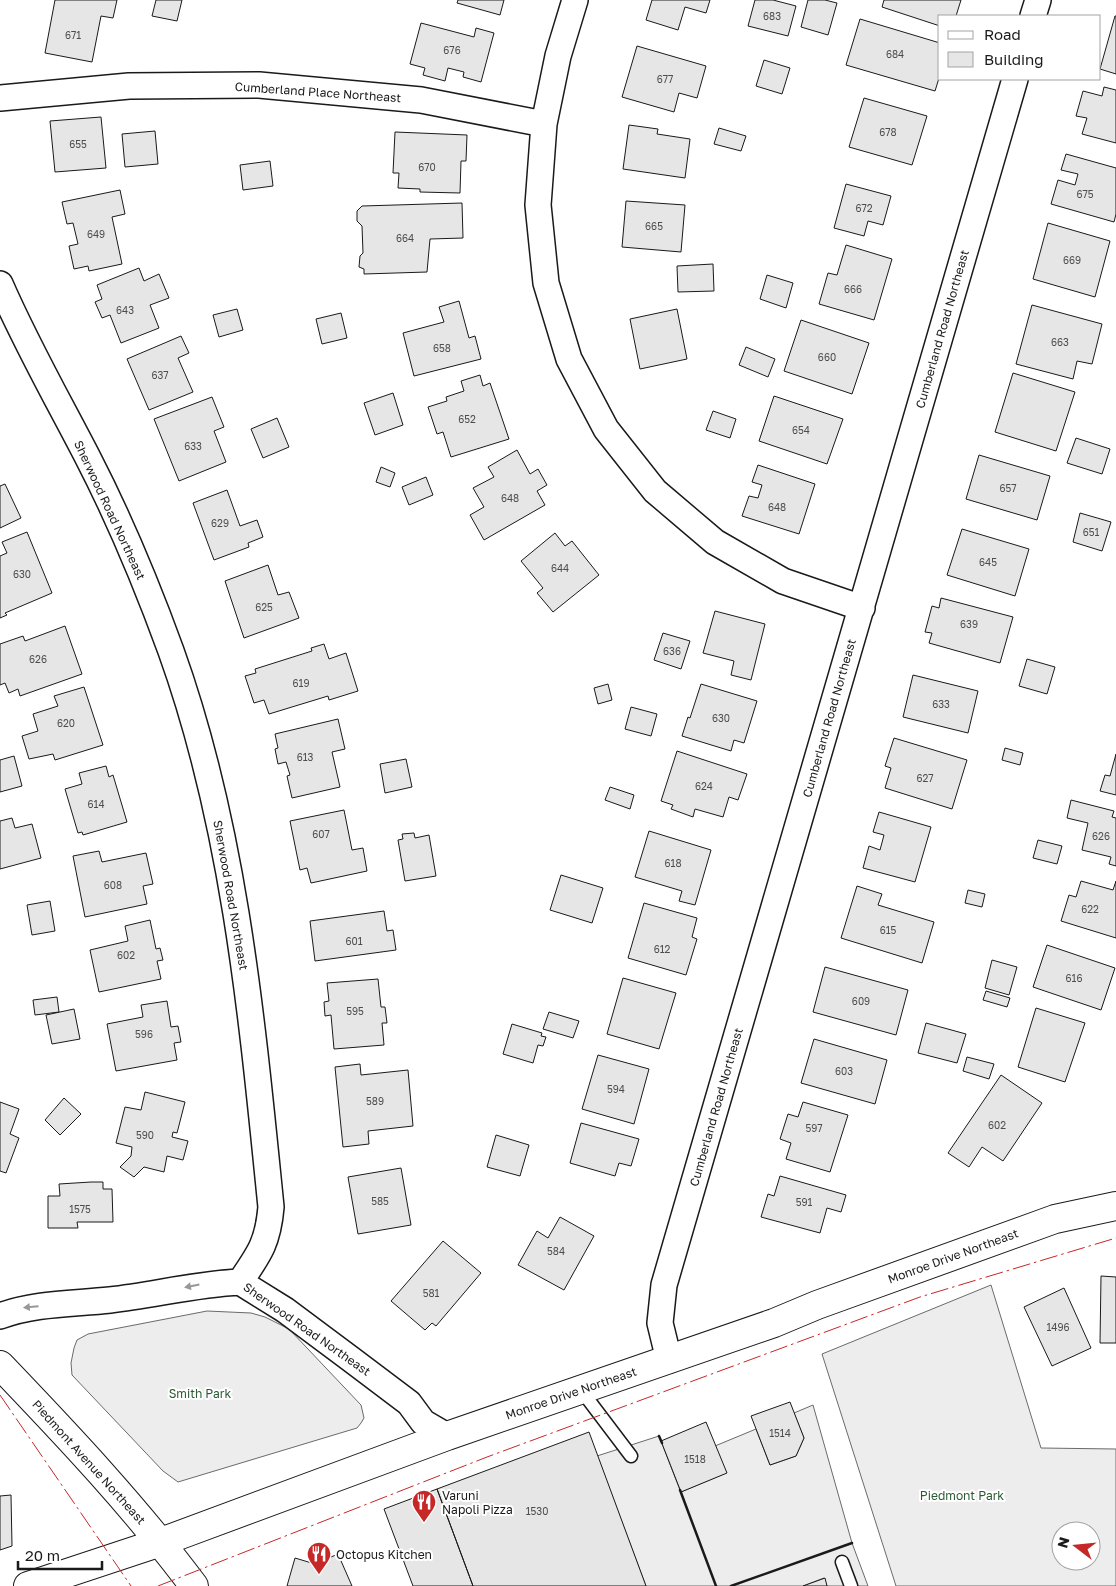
<svg xmlns="http://www.w3.org/2000/svg" width="1116" height="1586" font-family="'Golos Text',sans-serif">
<style>
.built{fill:#ededed;stroke:#6a6a6a;fill-rule:evenodd}
.building{fill:#e6e6e6;stroke:#1a1a1a}
.lines{fill:none;stroke-linecap:round;stroke-linejoin:round}
.lane-casing{stroke:#1a1a1a;stroke-width:15}
.street-casing{stroke:#1a1a1a;stroke-width:28}
.secondary-casing{stroke:#1a1a1a;stroke-width:30}
.lane{stroke:#fff;stroke-width:12}
.street{stroke:#fff;stroke-width:25}
.secondary{stroke:#fff;stroke-width:28}
.wall{stroke:#1a1a1a;stroke-width:2.5}
.power{stroke:#c62828;stroke-width:1;stroke-dasharray:18 4 2.5 4;stroke-linecap:butt}
.oneway{fill:#989898}
.labels{text-anchor:middle;dominant-baseline:central;stroke-width:4;stroke-linejoin:round;paint-order:stroke}
.number-label{font-size:10px;fill:#4d4d4d}
.street-label{font-size:12px;fill:#1a1a1a;stroke:#fff}
.park-label{font-size:12px;fill:#2b5a34;stroke:#fff}
.poi-label{font-size:12px;fill:#1a1a1a;stroke:#fff;text-anchor:start}
</style>
<rect width="100%" height="100%" fill="#fff"/>
<path class="built" d="M991,1285L1041,1448L1116,1449V1586H896L822,1354ZM1061,1531H1091V1561H1061Z
M207,1311L251,1313L265,1317L289,1329L361,1405L364,1418L361,1423L357,1428L178,1482L163,1471L72,1375L71,1363L74,1348L77,1340L88,1334Z
M813,1405L852,1543L868,1586H827L824,1578L803,1586H646L597,1456L659,1436L685,1503L681,1492L726,1473L715,1446L756,1429L770,1465L796,1456L804,1438L794,1413Z"/>
<path class="building" d="M55,0H117L113,18L101,16L92,62L45,53Z
M156,0H182L177,21L152,16Z
M458,0H504L500,15L457,3Z
M652,0H710L706,13L685,7L678,30L646,20Z
M755,0H773L796,6L788,36L748,26Z
M808,0H825L837,3L828,35L801,27Z
M884,0H961L956,16H940V26L882,7Z
M1115,16H1116V74L1100,69Z
M860,19L940,43V75L935,91L846,65Z
M421,23L474,37L476,28L494,33L481,82L463,77L464,72L448,68L445,81L423,75L425,68L410,64Z
M637,46L706,66L697,98L679,93L674,112L622,97Z
M764,60L790,68L782,94L756,86Z
M1104,87L1116,90V143L1082,134L1087,118L1076,116L1083,91L1102,96Z
M864,98L927,116L912,165L849,147Z
M101,117L106,168L55,172L50,121Z
M629,125L658,129L657,134L690,139L685,178L623,169Z
M719,128L746,136L741,151L714,144Z
M155,131L158,164L125,167L122,134Z
M395,132L467,135L466,161H461L460,193L420,192V189L398,188L399,173H393Z
M1066,154L1116,168V214L1114,222L1051,204L1058,180L1075,185L1078,174L1061,170Z
M270,161L273,186L243,190L240,165Z
M846,184L891,196L883,225L868,221L864,236L834,228Z
M120,190L125,214L112,217L122,264L89,271L88,266L74,269L69,246L78,244L73,223L67,224L62,202Z
M626,201L685,205L681,252L622,247Z
M462,203L463,238L430,239L427,272L364,274V269L359,267L360,256L363,253L362,226L357,221V211L362,206Z
M1048,223L1110,241L1095,297L1033,279Z
M846,245L892,259L874,320L819,304L828,273L837,275Z
M713,264L714,291L678,292L677,266Z
M139,268L144,281L159,274L169,298L150,305L159,328L121,343L110,315L102,318L95,302L102,299L97,285Z
M767,275L793,283L786,308L760,299Z
M459,301L469,338L475,336L481,359L414,376L403,333L444,322L439,307Z
M1032,305L1102,324L1092,364L1077,361L1073,379L1016,364Z
M237,309L243,330L219,337L213,315Z
M677,309L687,359L640,369L630,319Z
M341,313L347,338L322,344L316,319Z
M801,320L869,343L852,394L784,371Z
M181,336L189,353L178,358L193,392L149,410L127,359Z
M746,347L775,359L768,377L739,365Z
M1013,373L1075,392L1056,451L995,432Z
M480,375L483,386L490,383L509,439L451,457L443,432L437,434L428,407L447,401L446,397L464,391L461,381Z
M393,393L403,425L375,435L364,403Z
M774,396L843,419L827,464L759,441Z
M212,397L224,427L214,431L226,462L179,481L154,419Z
M713,411L736,419L730,438L706,430Z
M277,418L289,447L263,458L251,429Z
M1076,438L1110,449L1102,474L1067,463Z
M517,450L530,474L538,469L547,485L537,491L545,505L484,540L470,515L484,507L473,488L494,477L488,467Z
M979,455L1050,476L1037,520L966,499Z
M758,465L815,484L799,534L742,516L749,496L758,498L762,485L752,482Z
M381,467L395,473L390,487L376,482Z
M426,477L433,495L409,505L402,487Z
M5,484L21,518L0,528V486Z
M227,490L240,526L257,520L263,537L248,543L249,547L214,560L193,503Z
M1080,513L1111,522L1102,551L1073,542Z
M962,529L1029,549L1015,596L947,575Z
M27,532L52,593L5,613L7,615L0,618V556L7,553L2,542Z
M555,533L565,546L572,541L599,575L553,612L537,593L543,588L521,561Z
M268,565L278,595L289,592L299,618L244,638L225,581Z
M941,598L1013,617L1000,663L929,643L932,633L925,632L932,606L939,608Z
M715,611L765,624L751,680L731,675L734,661L703,653Z
M65,626L82,674L20,696L18,689L9,693L5,683L0,685V644L23,636L25,641Z
M663,633L690,641L681,669L654,660Z
M324,644L329,659L346,653L358,691L329,700L328,696L269,714L264,700L254,703L245,676L256,673L255,669L312,651L311,648Z
M1027,659L1055,667L1047,694L1019,686Z
M913,675L978,691L968,733L903,717Z
M608,684L612,700L598,704L594,688Z
M701,684L757,701L744,743L734,740L731,751L682,736L688,717L690,718Z
M84,687L103,745L55,760L53,754L29,759L22,736L38,731L33,714L58,706L54,696Z
M631,707L657,714L651,736L625,729Z
M338,719L345,749L332,752L340,787L292,798L287,776L290,775L286,762L278,764L275,749L278,748L275,734Z
M894,738L967,760L952,809L885,788L891,768L885,766Z
M1005,748L1023,753L1020,765L1002,760Z
M677,751L747,774L738,800L729,797L723,817L695,809L693,817L671,809L673,805L661,801Z
M1116,754V795L1100,791L1105,775L1110,776Z
M14,756L22,786L0,792V760Z
M406,759L412,787L385,793L380,764Z
M106,766L109,777L113,775L127,822L83,835L82,832L78,833L65,789L82,784L79,773Z
M610,787L634,795L630,809L605,800Z
M1071,800L1114,811L1112,817L1116,818V866L1109,864L1111,857L1082,850L1088,823L1067,818Z
M344,810L352,850L363,848L367,871L311,883L307,868L300,870L290,821Z
M879,812L931,827L915,882L863,868L869,846L880,850L884,835L873,832Z
M12,818L15,828L32,824L41,858L0,869V821Z
M649,831L711,850L695,905L679,901L682,891L635,877Z
M414,833L415,838L429,835L436,876L405,881L398,840L403,839L402,834Z
M1038,840L1062,846L1057,864L1033,858Z
M99,851L102,862L146,853L153,884L143,886L147,904L85,917L73,856Z
M561,875L603,888L592,923L550,910Z
M1081,881L1113,890L1116,881V938L1061,921L1069,895L1076,897Z
M857,886L882,894L878,905L934,922L922,963L841,938Z
M968,890L985,894L982,907L965,903Z
M50,901L55,931L32,935L27,905Z
M644,903L697,918L692,937L697,939L686,975L628,958Z
M384,911L387,931L393,930L396,950L315,961L310,921Z
M150,920L156,949L160,948L163,960L157,961L161,979L99,992L90,950L128,941L125,926Z
M1047,945L1115,968L1101,1010L1033,987Z
M992,960L1017,967L1009,995L985,988Z
M825,967L908,990L896,1035L813,1012Z
M623,978L676,993L659,1049L607,1034Z
M378,979L381,1007H385L387,1023H382L384,1045L334,1049L331,1015L325,1016L324,1002L329,1001L327,983Z
M986,991L1010,998L1007,1007L983,1000Z
M57,997L59,1012L35,1015L33,1000Z
M167,1001L171,1027L178,1026L181,1042L174,1043L177,1060L116,1071L107,1024L143,1017L141,1005Z
M1036,1008L1085,1023L1065,1082L1018,1067Z
M74,1009L80,1039L52,1044L46,1015Z
M549,1012L579,1021L573,1038L543,1029Z
M926,1023L966,1034L957,1063L918,1053Z
M512,1024L542,1033L541,1036L546,1037L543,1046L538,1045L533,1063L503,1054Z
M814,1039L887,1060L875,1104L801,1083Z
M598,1055L649,1069L634,1124L582,1109Z
M967,1057L994,1064L989,1079L963,1071Z
M360,1064L361,1075L408,1070L413,1126L368,1131L369,1144L343,1147L335,1067Z
M1001,1075L1042,1103L1003,1161L982,1147L969,1167L948,1153Z
M145,1092L185,1102L177,1133L173,1132L172,1137L188,1141L183,1160L167,1156L164,1172L144,1167L134,1177L120,1167L131,1156L132,1147L116,1143L125,1107L141,1110Z
M64,1098L81,1114L60,1135L45,1120Z
M0,1102L19,1109L10,1134L19,1138L6,1173L0,1171Z
M803,1102L848,1115L830,1172L786,1159L791,1143L780,1139L788,1114L798,1117Z
M581,1123L639,1139L631,1166L619,1163L615,1176L570,1163Z
M496,1135L529,1145L520,1176L487,1167Z
M401,1168L411,1225L358,1234L348,1177Z
M780,1176L846,1195L841,1212L827,1208L820,1233L761,1217L768,1194L774,1196Z
M91,1182H103V1189H112L113,1222H77L78,1228H48V1196H60L59,1184Z
M560,1217L594,1236L564,1290L518,1265L537,1231L548,1238Z
M443,1241L481,1273L436,1326L432,1323L425,1330L391,1301Z
M1101,1276L1116,1277V1343H1100Z
M1064,1288L1091,1348L1052,1366L1024,1307Z
M790,1402L804,1438L796,1456L770,1465L751,1416Z
M706,1422L727,1473L681,1492L661,1441Z
M589,1432L646,1586H473L437,1489Z
M437,1489L473,1586H413L384,1509Z
M11,1495L12,1546L0,1550V1496Z
M338,1554L352,1586H287L295,1558L315,1564Z
M825,1578L827,1586H803Z"/>
<g class="lines">
<defs>
<path id="lane" d="M581,1390L631,1456
M842,1562L851,1586"/>
<path id="street" d="M575,0L558,56L544,124L538,205L546,283L569,359L606,429L655,491L715,542L783,581L862,608
M1033,16L1038,0
M0,98L129,86L259,85L421,100L544,124
M0,284C26,344 58,400 88,458C120,520 147,585 171,651C235,829 252,1019 271,1207C268,1242 260,1253 240,1282
M240,1282L285,1310L352,1360L409,1403L423,1422L447,1436
M0,1316C35,1303 73,1304 110,1300C154,1295 196,1284 240,1282
M669,1360L660,1323L664,1285L1015,79"/>
<path id="secondary" d="M0,1365C68,1436 135,1507 194,1586
M28,1586L161,1542L447,1436L774,1323L817,1305L1055,1219L1116,1206"/>
</defs>
<use href="#lane" class="lane-casing"/>
<use href="#street" class="street-casing"/>
<use href="#secondary" class="secondary-casing"/>
<use href="#lane" class="lane"/>
<use href="#street" class="street"/>
<use href="#secondary" class="secondary"/>
<path class="wall" d="M659,1436L662,1443
M680,1490L716,1586
M731,1586L852,1543"/>
<path class="power" d="M0,1395L131,1586
M158,1586L487,1457L920,1297L1116,1238"/>
</g>
<defs><path id="oneway-solid" d="M-6-.8H1V-3.2L6.5 0L1 3.2V.8H-6Z" transform="scale(1.25)"/></defs>
<g class="oneway">
<use href="#oneway-solid" transform="translate(192 1286) rotate(169)"/>
<use href="#oneway-solid" transform="translate(31 1307) rotate(175)"/>
</g>
<defs>
<symbol id="restaurant-pin" viewBox="-11 -11 22 30"><path d="M0 17L-7.5 6A9.5 9.5 0 1 1 7.5 6Z" fill="#c62828" stroke="#fff"/><path d="M-5-6h1v4h1v-4h1v4h1v-4h1v5L-1.5 .5V6h-2V.5L-5-1ZM5-6V6H3V1.5H1.5Q1.5-4 5-6Z" fill="#fff"/></symbol>
</defs>
<g fill-rule="evenodd">
<use href="#restaurant-pin" x="410" y="1488" width="28" height="38"/>
<use href="#restaurant-pin" x="305" y="1540" width="28" height="38"/>
</g>
<g class="labels">
<g class="number-label">
<text x="772" y="16">683</text>
<text x="73" y="35">671</text>
<text x="452" y="50">676</text>
<text x="895" y="54">684</text>
<text x="665" y="79">677</text>
<text x="888" y="132">678</text>
<text x="78" y="144">655</text>
<text x="427" y="167">670</text>
<text x="1085" y="194">675</text>
<text x="864" y="208">672</text>
<text x="654" y="226">665</text>
<text x="96" y="234">649</text>
<text x="405" y="238">664</text>
<text x="1072" y="260">669</text>
<text x="853" y="289">666</text>
<text x="125" y="310">643</text>
<text x="1060" y="342">663</text>
<text x="442" y="348">658</text>
<text x="827" y="357">660</text>
<text x="160" y="375">637</text>
<text x="467" y="419">652</text>
<text x="801" y="430">654</text>
<text x="193" y="446">633</text>
<text x="1008" y="488">657</text>
<text x="510" y="498">648</text>
<text x="777" y="507">648</text>
<text x="220" y="523">629</text>
<text x="1091" y="532">651</text>
<text x="988" y="562">645</text>
<text x="560" y="568">644</text>
<text x="22" y="574">630</text>
<text x="264" y="607">625</text>
<text x="969" y="624">639</text>
<text x="672" y="651">636</text>
<text x="38" y="659">626</text>
<text x="301" y="683">619</text>
<text x="941" y="704">633</text>
<text x="721" y="718">630</text>
<text x="66" y="723">620</text>
<text x="305" y="757">613</text>
<text x="925" y="778">627</text>
<text x="704" y="786">624</text>
<text x="96" y="804">614</text>
<text x="321" y="834">607</text>
<text x="1101" y="836">626</text>
<text x="673" y="863">618</text>
<text x="113" y="885">608</text>
<text x="1090" y="909">622</text>
<text x="888" y="930">615</text>
<text x="354" y="941">601</text>
<text x="662" y="949">612</text>
<text x="126" y="955">602</text>
<text x="1074" y="978">616</text>
<text x="861" y="1001">609</text>
<text x="355" y="1011">595</text>
<text x="144" y="1034">596</text>
<text x="844" y="1071">603</text>
<text x="616" y="1089">594</text>
<text x="375" y="1101">589</text>
<text x="997" y="1125">602</text>
<text x="814" y="1128">597</text>
<text x="145" y="1135">590</text>
<text x="380" y="1201">585</text>
<text x="804" y="1202">591</text>
<text x="80" y="1209">1575</text>
<text x="556" y="1251">584</text>
<text x="431" y="1293">581</text>
<text x="1058" y="1327">1496</text>
<text x="780" y="1433">1514</text>
<text x="695" y="1459">1518</text>
<text x="537" y="1511">1530</text>
</g>
<g class="street-label">
<text transform="translate(318 92) rotate(4)">Cumberland Place Northeast</text>
<text transform="translate(942 329) rotate(-74)">Cumberland Road Northeast</text>
<text transform="translate(110 510) rotate(65)">Sherwood Road Northeast</text>
<text transform="translate(829 718) rotate(-74)">Cumberland Road Northeast</text>
<text transform="translate(231 895) rotate(80)">Sherwood Road Northeast</text>
<text transform="translate(716 1107) rotate(-74)">Cumberland Road Northeast</text>
<text transform="translate(953 1256) rotate(-20)">Monroe Drive Northeast</text>
<text transform="translate(307 1329) rotate(35)">Sherwood Road Northeast</text>
<text transform="translate(571 1393) rotate(-19)">Monroe Drive Northeast</text>
<text transform="translate(89 1462) rotate(48)">Piedmont Avenue Northeast</text>
</g>
<g class="park-label">
<text x="200" y="1393">Smith Park</text>
<text x="962" y="1495">Piedmont Park</text>
</g>
<g class="poi-label">
<text x="442" y="1495">Varuni<tspan x="442" dy="14">Napoli Pizza</tspan></text>
<text x="336" y="1554">Octopus Kitchen</text>
</g>
</g>
<rect x="938" y="15" width="162" height="65" fill="#ffffff" stroke="#a3a3a3"/>
<rect x="948" y="31" width="25" height="8" fill="#ffffff" stroke="#a3a3a3"/>
<text x="984" y="40" font-size="15" fill="#1a1a1a">Road</text>
<rect x="948" y="52" width="25" height="15" fill="#e6e6e6" stroke="#a3a3a3"/>
<text x="984" y="65" font-size="15" fill="#1a1a1a">Building</text>
<g transform="translate(1076 1546) rotate(286)"><circle r="24" fill="#ffffff" stroke="#a3a3a3"/>
<path d="M0-4L9 19L0 12L-9 19Z" fill="#c62828"/>
<text y="-8" font-size="14" font-weight="bold" text-anchor="middle" fill="#1a1a1a">N</text>
</g>
<path d="M18 1561v8h84v-8" fill="none" stroke="#1a1a1a" stroke-width="2.5"/>
<text x="25" y="1561" font-size="15" fill="#1a1a1a" stroke="#ffffff" stroke-width="4" paint-order="stroke">20 m</text>
</svg>
